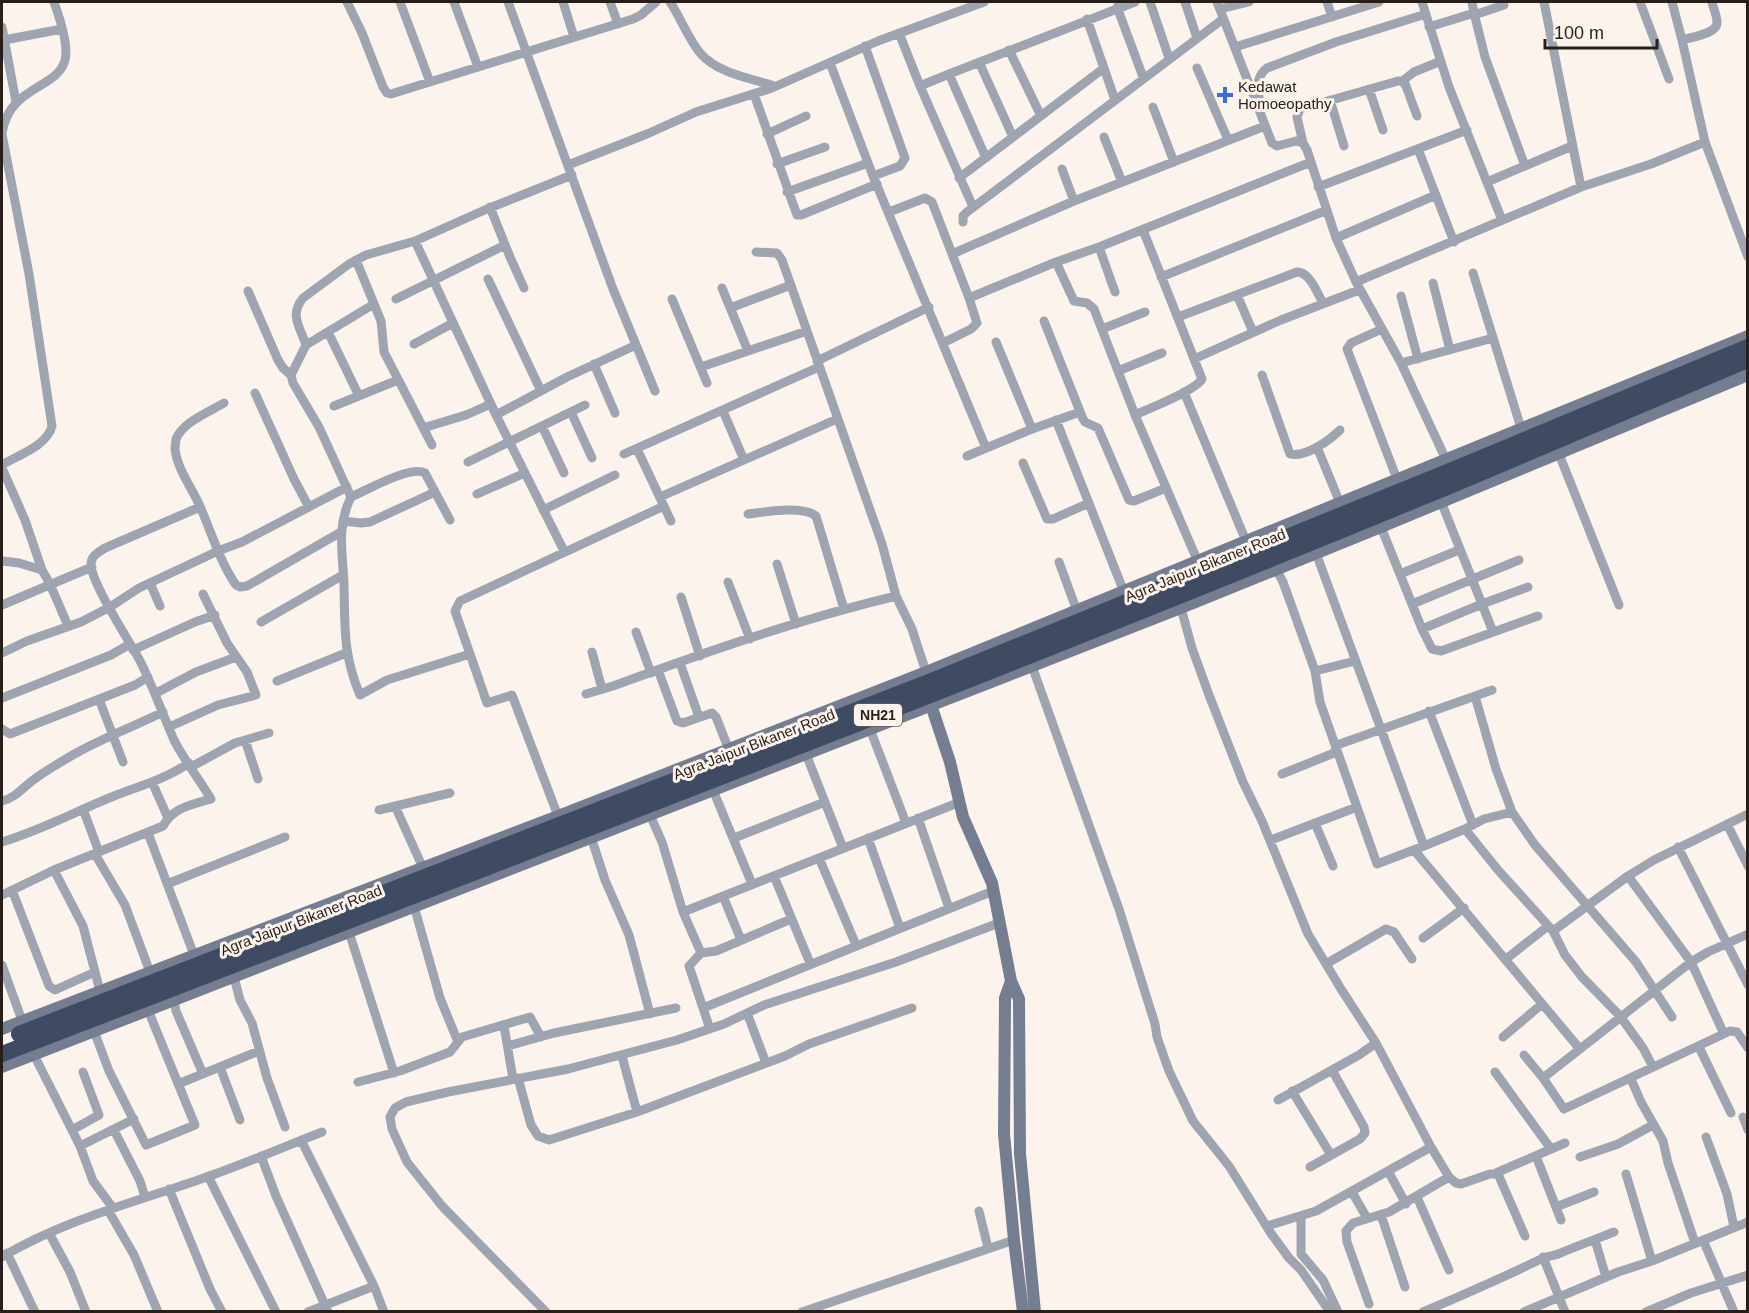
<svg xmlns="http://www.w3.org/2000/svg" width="1749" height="1313" font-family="Arial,sans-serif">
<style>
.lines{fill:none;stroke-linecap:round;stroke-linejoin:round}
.street{stroke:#9ea5b1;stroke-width:9}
.secondary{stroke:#747e90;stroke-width:12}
.highway{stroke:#3e4b63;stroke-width:16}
.poi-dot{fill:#3770df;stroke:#fdf3ed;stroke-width:2}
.labels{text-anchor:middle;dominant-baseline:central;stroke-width:6;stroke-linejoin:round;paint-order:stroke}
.shield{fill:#fdf3ed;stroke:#685f59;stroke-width:1.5}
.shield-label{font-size:14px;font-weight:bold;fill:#281f1a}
.poi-label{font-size:15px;fill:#281f1a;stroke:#fdf3ed;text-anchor:start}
.street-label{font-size:15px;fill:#281f1a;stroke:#fdf3ed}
</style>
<rect width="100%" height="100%" fill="#fdf3ed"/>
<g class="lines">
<path class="street" d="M347,2L362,33L383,87L387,93L391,94L633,19L641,15L656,2
M400,2L430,82
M454,2L478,67
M508,2L613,289L655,391
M563,2L574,37
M610,2L618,24
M670,2C681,18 688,39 701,54C719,74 751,78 774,86
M1150,2L1169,58
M1185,2L1197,38
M1217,2L1272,143L1277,146L1296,141L1303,143L1307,150L1336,238L1356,282
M1327,2L1332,17
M1422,2L1449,87L1502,220
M1544,2L1581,187
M1640,2L1669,79
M1672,2L1682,40C1691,37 1718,34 1717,22C1717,15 1713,8 1712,2
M1117,7L1143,77
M1220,9L1249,2
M1474,13L1485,57L1525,166
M1474,15L1504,5
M1087,19L1115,100
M2,27L16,102
M1429,27L1474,13L1472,2
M899,33L920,86L949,74L986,158
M4,40L62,29
M1682,40L1705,142L1748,257
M865,46L905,158L900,166L873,176
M1235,47L1379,2
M1009,50L1041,116
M979,62L1013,137
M830,63L873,176L986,448
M1197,68L1228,140
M949,74L1135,2
M1405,83V79L1414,72L1441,61
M920,86L973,207
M1369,89L1383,130
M754,94L797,215H801L877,184
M1259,98C1258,85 1256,77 1267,68L1336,42L1426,14
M1330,100L1344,146
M1153,107L1174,162
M767,134L806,116
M1104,137L1122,182
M1303,143L1297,117L1300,109L1398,81H1402L1406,86L1417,116
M1418,149L1454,242
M777,164L825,147
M568,165L647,134L696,112L772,88L878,41L984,2
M1062,169L1074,201
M959,178L1104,68
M1487,182L1572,146
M1318,187L1467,130
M787,192L868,163
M490,207L510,257L524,288
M889,212L925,198L932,202L969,298L977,323L971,329L943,343
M963,222V216L967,212L1223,19
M1336,238L1436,195
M415,241L496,415L564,551
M1099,247L1115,292
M756,252L777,253L782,260L882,544L896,596L912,629L926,672
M952,254L1074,201L1265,126
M356,260L381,321L384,352L432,445
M1056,262L1074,301L1087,303L1094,309L1135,415L1198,562
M1473,273L1521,428
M1161,277L1327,210
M488,279L541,391
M1433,283L1450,350
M722,288L748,351
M248,291L278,360L283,368L291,375
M1237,295L1253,332
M1401,296L1418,359
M969,298L1056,262L1099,247L1311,162
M396,299L505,245
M672,299L707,383
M730,308L791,285
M1178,317L1297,272C1310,272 1317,293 1323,303
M1044,321L1083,419L1085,422L1098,428L1129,500L1134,501L1166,488
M1102,329L1145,312
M1382,329L1351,343L1347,349L1397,479
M328,332L359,396
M996,342L1032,429
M414,344L453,323
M306,345L374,304
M1194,359L1281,320L1359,290
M817,361L929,307
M1401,363L1493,338
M594,364L615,413
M701,367L807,331
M1118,371L1162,353
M1262,375L1290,454C1305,458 1330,440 1340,430
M1184,392L1246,541
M255,393L294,479L309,507
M224,403C209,412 183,422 176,439C176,441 175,447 175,449C177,468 191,487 199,504C211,531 219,560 236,585L240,587L247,586L341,532
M334,406L398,380
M723,411L744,460
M571,412L592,458
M496,415L567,377L636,345
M1135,415C1150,408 1195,391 1202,379L1143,230
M1056,420L1124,592
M542,426L564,473
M423,428L466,415L491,404
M1317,447L1340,503
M637,449L671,521
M624,454L819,367
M1559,454L1619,605
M967,456L1032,429L1080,412
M468,462L585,405
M1023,463L1047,519H1053L1089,503
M1448,464L1401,363L1356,282L1581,187L1651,164L1705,142
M2,465C18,455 47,446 52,426L29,274L2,134C8,86 58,89 65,60C69,46 59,16 54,2
M2,468L25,520L42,570
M477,494L525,473
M351,497C367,490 411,465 425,473L450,520
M660,497L837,419
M543,510L615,475
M748,514C765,512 802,505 816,516L844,609
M343,521L361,523L370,522L435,492
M1381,527L1422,629L1482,604L1440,499
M1316,553L1424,846L1465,829L1498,870L1553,931L1565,955L1582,977L1620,1016L1643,1048L1653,1067
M2,561L19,563L42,570L50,584L68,626
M1059,562L1077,611
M777,564L796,624
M1276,569L1283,582L1315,671L1320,702L1377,864L1424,846
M1400,574L1459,550
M728,582L750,639
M150,583L160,606
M681,597L700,656
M1412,604L1519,560
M2,605L92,567
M1181,608L1192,648L1209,695L1243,782L1262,821L1308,934L1341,989L1376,1043L1431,1147L1449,1177L1456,1183L1461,1184L1490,1174H1498L1525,1236
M261,622L343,575
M1422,629L1432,649L1441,651L1538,616
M636,632L651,673
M1493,632L1482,604L1528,587
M133,650L195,622L215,615
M592,652L602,689
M2,653L27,641L81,622L110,607L139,588L218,551L242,542L347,487
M470,654L455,611L460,601L664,506
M680,663L699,717
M1032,666L1119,909L1155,1024L1157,1037L1169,1071L1193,1121L1229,1166L1270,1232L1289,1258L1301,1270L1330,1312
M658,670L677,721L683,723L712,713L716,717L729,750
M1315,671L1355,661
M277,681L346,653
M156,693L196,672L236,657
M586,694L613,686C706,652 800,619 896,596
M1475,696L1496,769L1512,812
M2,698L111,655L130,644
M99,699L123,762
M1429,711L1473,825
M169,727L218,705L256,695L247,672L227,643L203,594
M2,729L10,734L135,685L148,677
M870,729L906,823
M245,740L258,779
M806,754L843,848
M191,767L235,743L269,733
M1282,774L1334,753L1337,745L1492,690
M152,782L168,818
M713,790L752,884
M2,801C16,798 24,786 36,778C47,770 59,763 71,756C100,739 133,727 163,712
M395,806L423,868
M83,809L99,852
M379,810L450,793
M650,815L662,842L683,912L701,953L689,966L710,1029
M558,816L512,695L487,703L470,654L387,680L360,695C343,655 345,627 344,585C343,554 336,527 351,497L319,427L293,383L291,375L306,345C300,327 289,315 303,298L349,264L366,255L415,241L487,209L572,175
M918,818L949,908
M1315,823L1333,866
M1727,824L1748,866
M1465,829L1484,819L1512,812L1535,845L1636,962L1672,1017
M148,833L194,955
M591,837L605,880L629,935L650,1014
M734,838L825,802
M868,838L900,928
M1271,840L1357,807
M2,842C39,831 73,813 109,798C136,787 164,780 189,763
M1678,847L1748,985
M1414,850L1579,1048
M95,854L125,905L150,972
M819,858L856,945
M54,870L83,926L100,991
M774,876L810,963
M1628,876L1691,962L1724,1034
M167,884L285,837
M12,890L49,986L55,990L95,972
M2,895L54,870L163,826C174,807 191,805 211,799C199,779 184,760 174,740C162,713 153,686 139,659C128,639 92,584 91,565C91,555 98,553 105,548L200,507
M723,896L741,940
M414,906L440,998L458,1042
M683,912L960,802
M1553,931L1628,876L1654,860L1748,814
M349,932L394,1073
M1748,934L1708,952L1691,962L1543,1078L1564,1109L1730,1031L1737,1032L1748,1048
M1423,938L1464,908
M701,953L716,951L791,919
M1506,959L1548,926
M1326,964L1386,929L1394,932L1412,959
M2,965L24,1026
M234,977L240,1000L252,1023L267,1078L285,1127
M174,1000L176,1011L203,1074
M703,1008L993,891
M747,1013L766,1063
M504,1026L513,1079
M94,1031L109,1071L146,1145L195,1125L148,1010
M1503,1037L1542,1004
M508,1046L554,1033L676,1008
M1699,1047L1731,1113
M32,1051L80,1146L93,1181L113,1208
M1524,1055L1543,1078
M622,1056L637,1112
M220,1067L240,1120
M1495,1072L1551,1149
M518,1078L531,1125L538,1136L549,1140L637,1112L785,1056L809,1044L912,1008
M1631,1079L1641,1102L1663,1141L1668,1163L1695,1243
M358,1082L400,1071L450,1052L462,1037L530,1017L541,1037
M178,1084L259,1051
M1292,1091L1331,1155
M1278,1100L1359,1055L1376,1043
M1743,1117L1748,1130
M72,1130L99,1115L83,1072
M114,1130L140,1181L145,1197
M1706,1137L1727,1194L1734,1227
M301,1140L374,1286L384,1312
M80,1146L134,1119
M261,1156L276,1196L328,1312
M1536,1156L1561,1220
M1580,1157L1618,1144L1653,1125
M1310,1167L1360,1139L1365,1133L1364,1127L1332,1070
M1388,1171L1406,1204
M1496,1173L1565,1143
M1626,1174L1652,1261
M208,1176L276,1312
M169,1189L210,1289L222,1312
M1352,1192L1367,1218
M1417,1197L1449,1270
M1556,1207L1594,1192
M108,1210L134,1255L158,1312
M979,1211L988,1248
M1381,1215L1405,1287
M1301,1216V1254L1323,1280L1338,1312
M1267,1226L1316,1211L1431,1147
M49,1233L70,1272L86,1312
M1595,1240L1606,1277
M1703,1240L1734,1312
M7,1253L35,1312
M2,1257C62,1221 132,1203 198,1180C240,1166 281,1148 322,1132
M1543,1257L1565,1312
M1369,1304L1347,1242L1346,1231L1353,1223L1389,1212L1449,1177
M308,1312L374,1286
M546,1312L442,1206L407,1162L392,1129L390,1117L395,1108L406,1102L448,1092L568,1069L677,1040L724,1024L764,1005L896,962L999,923
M802,1312L1014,1240
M1423,1312C1463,1295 1502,1278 1541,1259C1546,1256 1553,1256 1558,1254C1577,1246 1596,1239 1614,1232
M1524,1312L1618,1272L1652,1261L1748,1222
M1646,1312L1691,1293L1748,1275"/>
<path class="secondary" d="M931,705L950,762L963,817L992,883L1011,981L1019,999L1020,1154L1035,1312
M1011,981L1005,998L1004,1134L1014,1240L1023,1312
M2,1029L558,816L926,672L1748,336
M2,1067L1181,608L1381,527L1748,375"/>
<path class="highway" d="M19,1034L929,682L1450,471L1748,347
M2,1054C486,868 972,683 1452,485C1551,444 1649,401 1748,360"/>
</g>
<path class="poi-dot" d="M1222 86h6v6h6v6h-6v6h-6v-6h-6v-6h6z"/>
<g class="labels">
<rect class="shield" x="854" y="704" width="48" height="22" rx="4.5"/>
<g class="shield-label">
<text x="878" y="715">NH21</text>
</g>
<g class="poi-label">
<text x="1238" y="86">Kedawat<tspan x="1238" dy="17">Homoeopathy</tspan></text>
</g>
<g class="street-label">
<text transform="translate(1205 565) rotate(-22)">Agra Jaipur Bikaner Road</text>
<text transform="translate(754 744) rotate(-21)">Agra Jaipur Bikaner Road</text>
<text transform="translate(301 920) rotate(-21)">Agra Jaipur Bikaner Road</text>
</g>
</g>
<rect width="1749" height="1313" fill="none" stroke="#281f1a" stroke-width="6"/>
<path d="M1545 39v9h112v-9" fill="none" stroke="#281f1a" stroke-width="3"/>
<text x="1554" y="39" font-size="18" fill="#281f1a" stroke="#fdf3ed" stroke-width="4.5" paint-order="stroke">100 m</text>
</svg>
